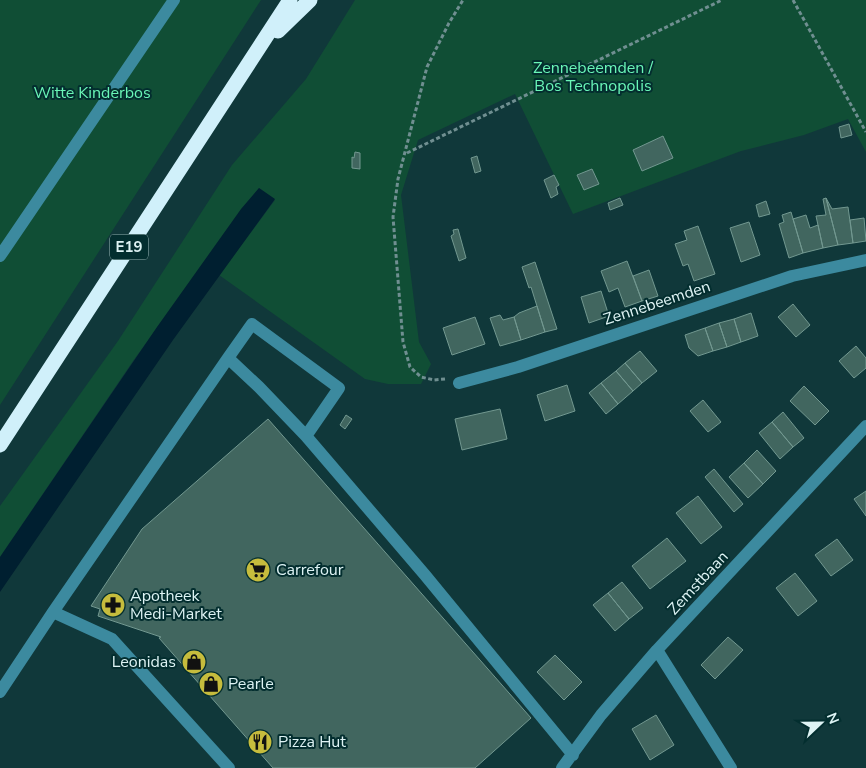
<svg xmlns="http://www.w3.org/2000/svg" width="866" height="768" font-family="'Nunito Sans',sans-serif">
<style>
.green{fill:#104e35}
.water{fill:#001f30}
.building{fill:#41665f;stroke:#729890}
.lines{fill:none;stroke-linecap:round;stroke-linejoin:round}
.path{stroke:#708f91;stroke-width:3;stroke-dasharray:4 2.5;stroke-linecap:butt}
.minor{stroke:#3c8a9f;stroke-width:12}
.highway{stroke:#d0f0fa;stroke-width:15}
.labels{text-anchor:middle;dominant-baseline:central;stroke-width:4;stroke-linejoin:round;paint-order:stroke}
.shield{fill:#032e2f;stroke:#9cb8b9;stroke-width:1}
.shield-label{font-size:15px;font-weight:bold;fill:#def3f4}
.park-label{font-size:16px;fill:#6af6b7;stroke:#032e2f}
.street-label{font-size:16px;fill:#def3f4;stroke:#032e2f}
.poi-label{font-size:16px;fill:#def3f4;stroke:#032e2f;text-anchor:start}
</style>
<rect width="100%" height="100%" fill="#10383a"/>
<path class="green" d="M0,0H261L0,405Z
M355,0H866V152L848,119L804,135L741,151L573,214L515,94L418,140L401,195L419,342L431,364L421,384H388L365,379L219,275L275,200L259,188L133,361L0,557V506L118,341L232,165L306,79Z"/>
<path class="water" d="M259,188L275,199L173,340L0,592V557L157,327L241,209Z"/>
<path class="building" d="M849,124L852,135L841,138L839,127Z
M663,136L673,158L642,171L633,150Z
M355,152L360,153V169L352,168V157L354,158Z
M477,156L481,171L475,173L471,158Z
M592,169L599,184L584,190L577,175Z
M554,175L559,185L556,187L558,194L551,198L544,180Z
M620,198L623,205L610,210L608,203Z
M826,198L832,209L848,207L853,243L838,245Z
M826,198L838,245L823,248L816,216L826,215L823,199Z
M766,201L770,214L759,217L756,205Z
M791,212L803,253L789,258L779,224L784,222L782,215Z
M806,215L810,228L818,225L823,248L803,253L793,219Z
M864,218L866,241L853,243L850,220Z
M749,222L760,255L741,262L730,228Z
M698,226L715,274L694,281L688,264L683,266L675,244L687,240L684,231Z
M458,229L466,258L459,261L451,236L454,234L453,230Z
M627,261L642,301L625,307L618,288L609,292L601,271Z
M535,262L557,329L545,332L531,287L529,288L522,267Z
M649,270L658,296L642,301L633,276Z
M601,291L609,316L589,323L581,297Z
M793,304L810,325L796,337L778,317Z
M537,306L545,332L521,340L514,317L519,313Z
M751,313L758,336L741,342L734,319Z
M500,315L503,320L514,317L521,340L500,346L490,318Z
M475,317L485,344L452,355L443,328Z
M734,319L741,342L727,347L719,323Z
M719,323L727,347L713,351L705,328Z
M705,328L713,351L698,356L689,348L685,335Z
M856,346L866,358V368L854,378L839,361Z
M640,351L657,371L642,383L625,363Z
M625,363L642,383L633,391L616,371Z
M616,371L633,391L618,404L601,383Z
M601,383L618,404L606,414L589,393Z
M567,385L575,411L545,421L537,395Z
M804,386L829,411L815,425L790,401Z
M703,400L721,422L708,432L690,411Z
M500,409L507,439L462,450L455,419Z
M783,412L804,438L793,447L772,422Z
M346,415L352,419L345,429L340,425Z
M268,419L531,718L475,768H273L159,638L161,637L98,616L100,609L91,606L142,529Z
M772,422L793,447L780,459L759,433Z
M757,450L776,471L763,484L744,463Z
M744,463L763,484L748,498L729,477Z
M714,469L743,504L734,512L705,477Z
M866,491V516L854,499Z
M698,496L722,527L701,544L676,513Z
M667,538L686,561L650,589L632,566Z
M837,539L853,560L831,576L815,555Z
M795,573L817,601L798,616L776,588Z
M622,582L643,608L629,619L608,593Z
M608,593L629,619L615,631L593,605Z
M728,637L743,650L715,679L701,665Z
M555,655L582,682L564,700L537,672Z
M656,715L674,745L650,760L632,729Z"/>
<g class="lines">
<path class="path" d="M793,0L866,132
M407,153L722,0
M445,379L434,380L421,377L410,367L403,342L393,217L398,179L427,67L449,23L463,0"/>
<path class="minor" d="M0,256L174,0
M459,383L518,367L792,276L866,260
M306,436L425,575L573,755
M53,612L112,639L229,768
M657,650L731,768
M0,692L53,612L228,358L252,324L339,388L306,436L259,387L228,358
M562,768L601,715L657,650L866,426"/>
<path class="highway" d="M278,31L310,0
M0,445L290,0"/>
</g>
<defs>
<symbol id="supermarket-disc" viewBox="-11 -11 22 22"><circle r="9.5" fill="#c6bc3d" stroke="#032e2f"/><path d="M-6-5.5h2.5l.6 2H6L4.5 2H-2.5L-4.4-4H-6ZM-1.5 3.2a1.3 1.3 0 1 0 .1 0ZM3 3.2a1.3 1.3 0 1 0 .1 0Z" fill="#111"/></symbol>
<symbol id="pharmacy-disc" viewBox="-11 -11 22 22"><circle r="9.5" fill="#c6bc3d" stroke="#032e2f"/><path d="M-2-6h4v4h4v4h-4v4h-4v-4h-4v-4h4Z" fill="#111"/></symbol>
<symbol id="shop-disc" viewBox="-11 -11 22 22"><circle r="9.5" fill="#c6bc3d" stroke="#032e2f"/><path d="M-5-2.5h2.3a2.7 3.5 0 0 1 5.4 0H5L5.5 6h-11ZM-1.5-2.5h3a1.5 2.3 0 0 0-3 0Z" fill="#111"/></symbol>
<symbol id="restaurant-disc" viewBox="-11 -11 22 22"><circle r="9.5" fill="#c6bc3d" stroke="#032e2f"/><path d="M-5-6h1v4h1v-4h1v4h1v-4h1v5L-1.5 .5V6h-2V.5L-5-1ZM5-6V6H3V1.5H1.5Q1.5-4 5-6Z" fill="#111"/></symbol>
</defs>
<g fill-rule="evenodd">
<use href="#supermarket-disc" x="244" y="556" width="28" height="28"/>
<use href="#pharmacy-disc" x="99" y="591" width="28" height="28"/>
<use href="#shop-disc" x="180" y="648" width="28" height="28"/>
<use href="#shop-disc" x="197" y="670" width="28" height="28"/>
<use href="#restaurant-disc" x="246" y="728" width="28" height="28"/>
</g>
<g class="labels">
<rect class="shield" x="110" y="234.5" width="38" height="25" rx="4"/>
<g class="shield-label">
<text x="129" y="247">E19</text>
</g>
<g class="park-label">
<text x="593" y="68">Zennebeemden /<tspan x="593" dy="18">Bos Technopolis</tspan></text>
<text x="92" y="93">Witte Kinderbos</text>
</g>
<g class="street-label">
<text transform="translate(657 303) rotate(-18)">Zennebeemden</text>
<text transform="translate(698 583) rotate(-47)">Zemstbaan</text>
</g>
<g class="poi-label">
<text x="276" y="570">Carrefour</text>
<text x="130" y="596">Apotheek<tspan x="130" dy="18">Medi-Market</tspan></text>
<text x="176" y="662" text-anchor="end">Leonidas</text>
<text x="228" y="684">Pearle</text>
<text x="278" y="742">Pizza Hut</text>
</g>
</g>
<g transform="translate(821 723) rotate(68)" stroke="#032e2f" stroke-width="4" paint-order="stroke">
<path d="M0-4L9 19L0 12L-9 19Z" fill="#def3f4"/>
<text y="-8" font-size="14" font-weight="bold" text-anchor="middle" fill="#def3f4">N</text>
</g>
</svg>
